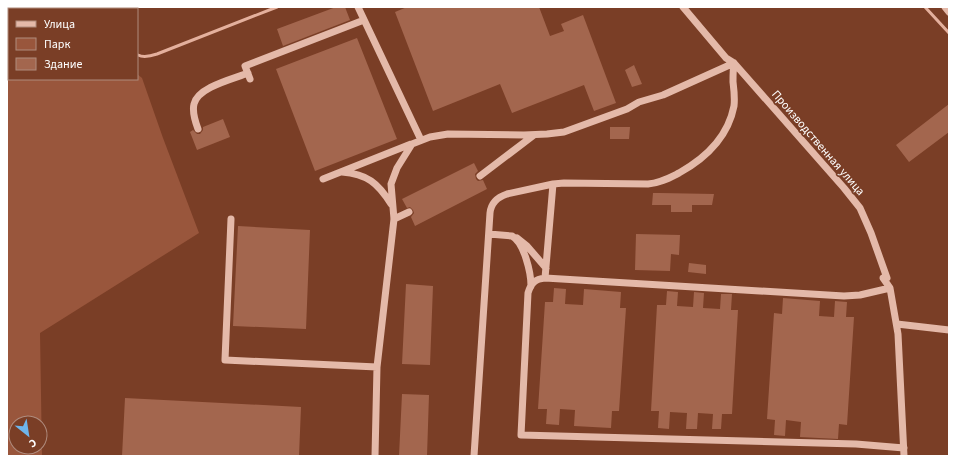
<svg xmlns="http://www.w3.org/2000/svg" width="956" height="463" font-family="'Source Sans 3',sans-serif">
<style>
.green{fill:#99563c;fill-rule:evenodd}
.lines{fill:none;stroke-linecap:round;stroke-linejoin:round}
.stream{stroke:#e4b09d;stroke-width:3}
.building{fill:#a3664e}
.minor{stroke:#e4b9a9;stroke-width:7}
.labels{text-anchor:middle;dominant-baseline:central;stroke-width:3.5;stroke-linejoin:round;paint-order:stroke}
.street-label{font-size:12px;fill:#fff;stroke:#7a3e26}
</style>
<rect width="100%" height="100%" fill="#7a3e26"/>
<path class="green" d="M7,7H59L62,9H9V79H137V74L142,78L163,138L199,233L40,333L42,456H7ZM16,423H40V447H16Z"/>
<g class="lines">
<path class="stream" d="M89,7L91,9
M925,7L949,33
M138,55C144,58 151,56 157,54L277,7"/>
</g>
<path class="building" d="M336,7H345L350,20L283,46L277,29Z
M407,7H539L550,36L564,31L561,24L583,15L616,103L594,111L584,85L512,113L500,84L433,111L395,12Z
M357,38L397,139L315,171L276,69Z
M634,65L642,84L632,87L625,70Z
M949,104V132L909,162L896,145Z
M223,119L230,137L197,150L190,132L193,130L197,134H200L203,130V127Z
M610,127H630L629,139H610Z
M474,163L478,171L475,174L476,179L478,181L483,180L487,189L415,226L411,217L414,213L413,210L410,207L407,208L402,199Z
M653,193H660L714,194L712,205H692V212H671V205H652Z
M238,226L310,230L306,329L233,326Z
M636,234L680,235L679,255L671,254L670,271L635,270Z
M689,263L706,265V274L688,272Z
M406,284L433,286L430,365L402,364Z
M554,288L566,289L565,304L583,305L584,289L621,292L620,308H626L619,411H612L611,428L574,426L575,410L560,409L559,425L546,424L547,409H538L545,302H553Z
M667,291L678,292L677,306L693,307L694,292L704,293L703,308L720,309L721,294H732L731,310H738L732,414H722L721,429H712L713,414L698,413L697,429H686L687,413L670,412L669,429L658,428L659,411H651L657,305H666Z
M783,298L820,301L819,316L834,317L835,301L847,302L846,317H854L847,425L839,424L838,439L800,437L801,422L786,420L785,436L774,435L775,420L767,419L774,313L782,314Z
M402,394L429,395L427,456H399Z
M125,398L301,407L299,456H122Z"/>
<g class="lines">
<path class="minor" d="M358,7L421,140
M683,7L726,58L734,63L844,188L860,208L871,233L887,278H883L890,288L898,334L904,456
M945,7L949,12
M250,79L245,66L364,20
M198,129C195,121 192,112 194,104C198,87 233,79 248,73
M342,172C367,174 378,183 391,204
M480,176L534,135
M323,179L411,144
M231,219L225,360L377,367
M394,219L409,212
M489,234L512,236C524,242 531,273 531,286
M517,238L527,246L546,268
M545,278L553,184
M890,288L860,295L844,296L545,278C535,279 531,283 528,293L521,435L856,444L904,448
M897,324L949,330
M375,456L377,367L394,219L391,184L397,168L412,144L430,137L448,134L524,135L547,134L564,132L627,109L639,102L663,95L734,63C733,69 733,75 733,82C734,90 735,97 734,106C728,137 706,158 679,173C669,178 660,183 648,184L564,183L553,184L507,194C498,197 491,203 490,213L474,456"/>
</g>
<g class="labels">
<g class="street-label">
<text transform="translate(818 143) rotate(49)">Производственная улица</text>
</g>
</g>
<rect width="956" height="463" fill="none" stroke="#ffffff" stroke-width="16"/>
<rect x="8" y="8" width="130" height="72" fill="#7a3e26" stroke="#af8b7d"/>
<rect x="16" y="21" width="20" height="6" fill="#e4b9a9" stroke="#af8b7d"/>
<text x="44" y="28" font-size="12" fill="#ffffff">Улица</text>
<rect x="16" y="38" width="20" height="12" fill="#99563c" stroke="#af8b7d"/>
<text x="44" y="48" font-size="12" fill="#ffffff">Парк</text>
<rect x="16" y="58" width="20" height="12" fill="#a3664e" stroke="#af8b7d"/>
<text x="44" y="68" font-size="12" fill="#ffffff">Здание</text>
<g transform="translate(28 435) rotate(150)"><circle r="19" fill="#7a3e26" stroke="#af8b7d"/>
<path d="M0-3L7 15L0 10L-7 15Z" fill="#6eb5ec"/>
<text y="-6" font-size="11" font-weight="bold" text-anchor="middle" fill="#ffffff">С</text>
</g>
</svg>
